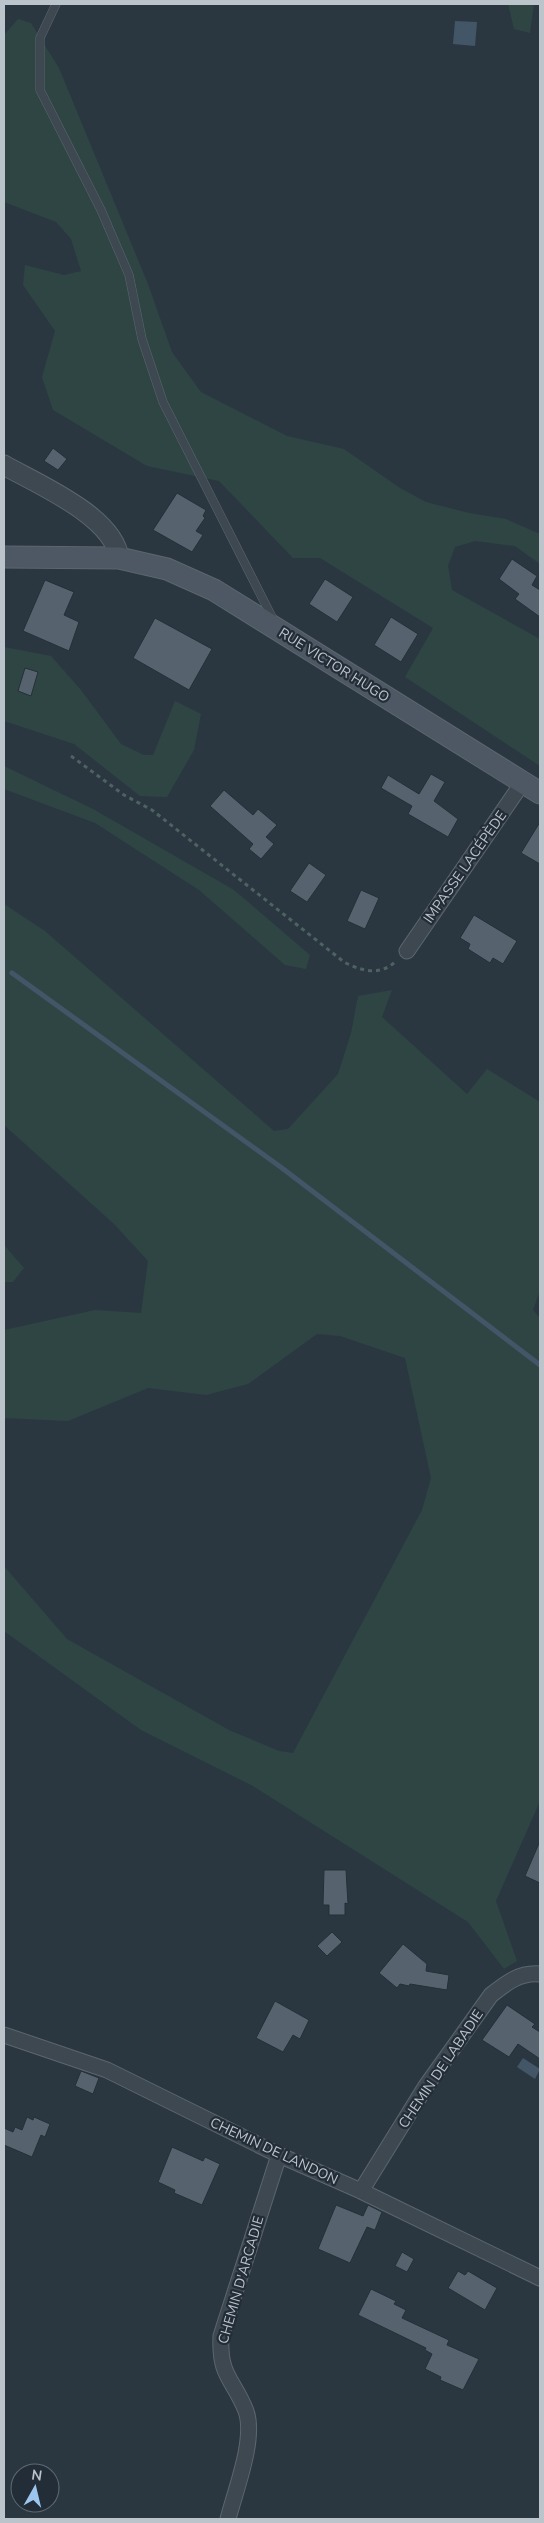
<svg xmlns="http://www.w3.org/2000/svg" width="544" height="2523" font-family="'Nunito Sans',sans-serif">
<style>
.green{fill:#2f4544}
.water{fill:#425668}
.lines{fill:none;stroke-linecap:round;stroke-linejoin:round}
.stream{stroke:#425668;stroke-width:5}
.building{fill:#56626e;stroke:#252f39}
.service-casing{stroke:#5c666f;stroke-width:9}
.minor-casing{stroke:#5c666f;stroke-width:17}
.tertiary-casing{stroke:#5c666f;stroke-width:21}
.secondary-casing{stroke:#5c666f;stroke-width:23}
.path{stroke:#4f6262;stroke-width:3;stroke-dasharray:4 4;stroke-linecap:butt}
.service{stroke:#3e4851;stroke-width:8}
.minor{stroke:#3e4851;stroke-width:15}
.tertiary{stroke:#3e4851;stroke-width:19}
.secondary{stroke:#4d5864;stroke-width:21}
.labels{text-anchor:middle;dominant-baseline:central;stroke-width:4.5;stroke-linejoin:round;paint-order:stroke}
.street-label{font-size:14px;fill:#bbc3cb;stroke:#232d37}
</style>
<rect width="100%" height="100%" fill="#2a3741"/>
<path class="green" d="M508,4H534L530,33L514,29Z
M18,19L31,23L59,68L148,284L172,352L201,392L287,436L344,449L400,488L426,502L469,513L506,519L540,534V564L515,546L475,541L455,547L448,566L452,590L540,639V766L405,677L433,628L320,558H293L219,481L147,466L53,410L42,377L55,331L23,285L25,265L64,275L81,271L71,239L56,222L4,202V35Z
M4,647L51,656L81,690L121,744L144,755H153L175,701L201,714L194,750L167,797L140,796L74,744L4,721Z
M4,766L93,809L234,890L310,955L306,969L285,965L199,890L95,823L4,789Z
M4,904L45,931L274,1131L288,1129L338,1074L351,1033L358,996L392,990L382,1017L467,1094L487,1069L540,1102V1291L533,1310L540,1318V1801L496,1901L517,1961L504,1969L468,1922L253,1786L141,1730L4,1631V1566L67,1639L229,1730L279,1751L293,1753L422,1510L431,1478L405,1358L340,1336L317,1334L248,1384L206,1395L148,1388L68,1421L4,1418V1330L95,1310L141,1313L148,1261L114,1224L4,1125Z
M4,1245L24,1268L13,1282H4Z"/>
<path class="water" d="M455,21L477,22L475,46L453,44Z
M523,2058L540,2069L535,2079L517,2067Z"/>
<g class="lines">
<path class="stream" d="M12,973L282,1168L540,1365"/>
</g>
<path class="building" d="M53,448L67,459L58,470L44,461Z
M177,493L206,510L203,516L205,518L196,531L203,535L192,552L153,530Z
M512,559L537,576L532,585L540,590V617L515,599L519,594L499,579Z
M325,579L353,597L337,622L309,604Z
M45,580L74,592L64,615L79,622L69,651L23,631Z
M391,617L418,634L401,662L374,645Z
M155,618L212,649L189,690L133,658Z
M25,668L38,672L31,696L18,691Z
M431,774L445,782L434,801L458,819L448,837L408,814L412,806L381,788L388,775L419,794Z
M224,790L253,815L258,809L277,825L266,837L274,844L261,859L249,849L253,844L210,806Z
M540,822V864L521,853Z
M309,863L326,875L307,902L290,891Z
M361,890L379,898L365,929L347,921Z
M474,915L517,941L503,964L493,958L490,963L468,949L470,944L460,938Z
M540,1841V1883L525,1876Z
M324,1870H346L348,1904L345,1903V1915H329V1905H323Z
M332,1932L342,1942L327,1956L317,1946Z
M403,1944L427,1964L426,1971L449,1975L447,1990L410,1984L409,1986L400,1984L397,1988L379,1973Z
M275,2001L309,2020L300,2039L293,2035L283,2052L256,2038Z
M507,2005L535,2024L532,2027L540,2032V2059L518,2044L509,2057L482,2040Z
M81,2071L99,2078L93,2094L75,2086Z
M27,2117L33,2120L34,2117L50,2124L45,2137L41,2135L32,2157L4,2145V2128L13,2132L15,2127L22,2130Z
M172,2147L203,2161L205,2157L220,2164L202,2205L174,2193L175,2190L158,2182Z
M336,2205L363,2216L368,2205L382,2212L375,2230L367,2227L350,2263L318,2249Z
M402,2252L414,2259L407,2272L395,2266Z
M458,2271L465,2275L468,2271L497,2288L485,2310L448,2288Z
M371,2289L396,2301L394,2304L406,2310L402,2318L449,2340L447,2345L479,2359L463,2390L440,2380L441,2377L425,2369L432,2354L425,2350L426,2348L358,2315Z"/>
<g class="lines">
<defs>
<path id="service" d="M56,4L40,38V90L101,210L129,275L142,339L163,402L274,621"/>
<path id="minor" d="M407,951L523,782
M4,2035L107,2070L279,2155L361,2191L540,2278
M361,2191L426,2086L491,1995C506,1983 520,1972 540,1974
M228,2519C235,2491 256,2439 246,2411C233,2378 219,2377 221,2336L279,2155"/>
<path id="tertiary" d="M4,465C37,484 114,516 119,558"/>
<path id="secondary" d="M4,557L119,558L167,569L214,590L540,793"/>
</defs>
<use href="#service" class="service-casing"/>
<use href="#minor" class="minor-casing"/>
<use href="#tertiary" class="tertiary-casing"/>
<use href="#secondary" class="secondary-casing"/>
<path class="path" d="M71,756L124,795L152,810L344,962C363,972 382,976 397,960"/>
<use href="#service" class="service"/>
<use href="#minor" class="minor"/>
<use href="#tertiary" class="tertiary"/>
<use href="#secondary" class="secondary"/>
</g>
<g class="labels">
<g class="street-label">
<text transform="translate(334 665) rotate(32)">RUE VICTOR HUGO</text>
<text transform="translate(465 867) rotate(-55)">IMPASSE LACÉPÈDE</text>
<text transform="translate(441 2069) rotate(-56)">CHEMIN DE LABADIE</text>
<text transform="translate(274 2151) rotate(25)">CHEMIN DE LANDON</text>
<text transform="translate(241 2280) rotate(-74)">CHEMIN D'ARCADIE</text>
</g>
</g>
<rect width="544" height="2523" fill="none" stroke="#bbc3cb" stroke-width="10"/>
<g transform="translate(35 2488) rotate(8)"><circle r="24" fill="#232d37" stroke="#606972"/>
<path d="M0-4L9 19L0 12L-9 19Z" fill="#9dc6ef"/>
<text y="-8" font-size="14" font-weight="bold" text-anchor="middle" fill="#bbc3cb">N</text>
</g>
</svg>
